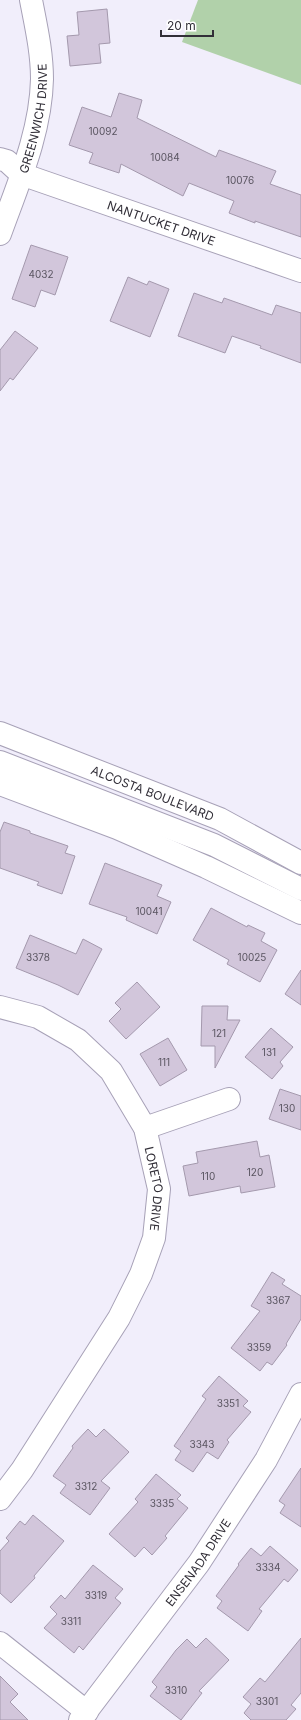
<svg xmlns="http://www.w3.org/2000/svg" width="301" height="1720" font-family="Inter,sans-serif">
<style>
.green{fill:#b1d1aa}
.building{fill:#d2c6db;stroke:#a499ad}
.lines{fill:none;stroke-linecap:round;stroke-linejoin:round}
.minor-casing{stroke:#a7a1b7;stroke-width:24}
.major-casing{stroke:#a7a1b7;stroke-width:24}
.minor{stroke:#fff;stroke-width:22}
.major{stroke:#fff;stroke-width:22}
.labels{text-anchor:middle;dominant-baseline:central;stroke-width:3.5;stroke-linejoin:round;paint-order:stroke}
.number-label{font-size:10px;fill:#5a5561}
.street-label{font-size:12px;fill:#322f38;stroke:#fff}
</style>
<rect width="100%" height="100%" fill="#f1eefb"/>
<path class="green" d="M198,0H301V85L182,42Z"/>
<path class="building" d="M107,9L110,43L99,44L101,63L70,66L67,36L79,35L77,12Z
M119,93L142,100L137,118L216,157L219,150L276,171L270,184L301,195V237L255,221V223L229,213L234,201L189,183L183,196L121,164L119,173L89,163L93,153L69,145L82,107L111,117Z
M31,245L68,257L55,295L41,290L35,307L12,299Z
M128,277L147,285L149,281L169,289L150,337L110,321Z
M194,293L222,303L224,298L272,315L276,305L301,313V363L260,348L261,346L232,336L225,353L178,336Z
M15,331L38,348L13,380L10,378L0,391V350Z
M4,822L30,831V833L68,846L65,853L75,856L62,894L37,885L39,882L0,868V832Z
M105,863L162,885L157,896L171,902L157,934L126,920L127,917L89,904Z
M211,908L247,927L248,925L265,933L261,941L277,950L260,982L227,964L229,960L193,940Z
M30,935L76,954L83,939L102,949L78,995L58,985L16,968Z
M301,970V1005L285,994Z
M137,982L160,1007L126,1039L109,1021L121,1009L115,1003Z
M202,1006H228L227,1020H240L215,1068V1046H201Z
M271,1028L293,1047L280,1062L283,1066L272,1079L245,1057Z
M168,1038L187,1070L160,1086L140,1054Z
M280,1089L301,1096V1130L269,1119Z
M257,1141L260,1157L269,1155L275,1187L241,1193L240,1186L189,1196L183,1166L198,1163L196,1152Z
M272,1272L285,1280L282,1284L301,1296V1319L286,1344L287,1345L272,1365L267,1362L260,1371L231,1348L260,1311L251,1306Z
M219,1376L248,1401L243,1406L251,1412L227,1440L229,1442L218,1459L207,1452L193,1472L175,1460L181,1451L174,1446L206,1399L202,1396Z
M88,1429L96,1437L104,1429L129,1452L101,1481L110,1488L90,1515L60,1493L66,1485L53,1476L73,1448L72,1446Z
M301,1468V1527L280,1513L285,1505L279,1501Z
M156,1474L181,1495L177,1499L188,1508L165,1536L167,1538L152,1555L144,1547L135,1557L109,1534L138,1502L135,1499Z
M33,1515L64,1541L34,1576L35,1578L11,1603L0,1593V1551L9,1541L6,1538L20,1521L25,1525Z
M270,1546L298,1570L288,1582L284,1579L259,1609L262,1611L248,1631L217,1608L222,1601L216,1596L239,1565L238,1564L251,1548L261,1556Z
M93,1565L123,1589L115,1598L121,1603L83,1650L79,1646L74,1653L44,1628L57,1614L50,1607L61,1595L65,1599Z
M206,1638L229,1660L199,1691L202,1693L181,1720L150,1696L157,1687L152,1682L176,1650L187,1639L196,1648Z
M301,1638V1693L291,1705L296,1709L286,1720H251L244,1713L251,1704L243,1697L260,1678L265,1682Z
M0,1676L18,1694L10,1702L28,1720H0Z"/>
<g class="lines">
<defs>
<g id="minor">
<path id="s1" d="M0,159L7,161L21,174L301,271"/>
<path id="s2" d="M0,234C18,184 41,132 42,79C42,52 36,26 31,0"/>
<path d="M0,784L117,828L206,867L301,913"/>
<path id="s3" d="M0,1007L38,1017L78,1040L111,1071L145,1128L159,1189L154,1238L141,1274L119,1318L22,1470L0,1499"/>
<path d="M145,1128L229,1099"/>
<path d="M0,1643L87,1712"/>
<path id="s4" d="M80,1720L199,1563L266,1460L301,1394"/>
</g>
<g id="major">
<path id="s5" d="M0,733L220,819L301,863"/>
<path d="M0,762L214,845L301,889"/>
</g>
</defs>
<use href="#minor" class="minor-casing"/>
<use href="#major" class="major-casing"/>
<use href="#minor" class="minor"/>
<use href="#major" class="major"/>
</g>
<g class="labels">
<g class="number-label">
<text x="103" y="131">10092</text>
<text x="165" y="157">10084</text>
<text x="240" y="180">10076</text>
<text x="41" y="274">4032</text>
<text x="149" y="911">10041</text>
<text x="38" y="957">3378</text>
<text x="252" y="957">10025</text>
<text x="219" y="1033">121</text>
<text x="269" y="1052">131</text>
<text x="164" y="1062">111</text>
<text x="287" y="1108">130</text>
<text x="255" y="1172">120</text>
<text x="208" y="1176">110</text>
<text x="278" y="1300">3367</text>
<text x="259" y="1347">3359</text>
<text x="228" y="1403">3351</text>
<text x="202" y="1444">3343</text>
<text x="86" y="1486">3312</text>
<text x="162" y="1503">3335</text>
<text x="268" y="1567">3334</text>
<text x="96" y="1595">3319</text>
<text x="71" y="1621">3311</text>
<text x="176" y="1690">3310</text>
<text x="267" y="1701">3301</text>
</g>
<g class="street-label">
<text stroke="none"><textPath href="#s2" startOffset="121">GREENWICH DRIVE</textPath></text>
<text stroke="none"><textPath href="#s1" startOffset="175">NANTUCKET DRIVE</textPath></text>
<text stroke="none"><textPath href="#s5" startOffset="164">ALCOSTA BOULEVARD</textPath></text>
<text stroke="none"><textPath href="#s3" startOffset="259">LORETO DRIVE</textPath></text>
<text stroke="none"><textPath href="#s4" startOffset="197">ENSENADA DRIVE</textPath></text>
</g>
</g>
<path d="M161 30v6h52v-6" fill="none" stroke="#322f38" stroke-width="2"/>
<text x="167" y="30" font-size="12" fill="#322f38" stroke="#ffffff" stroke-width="3" paint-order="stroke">20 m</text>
</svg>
